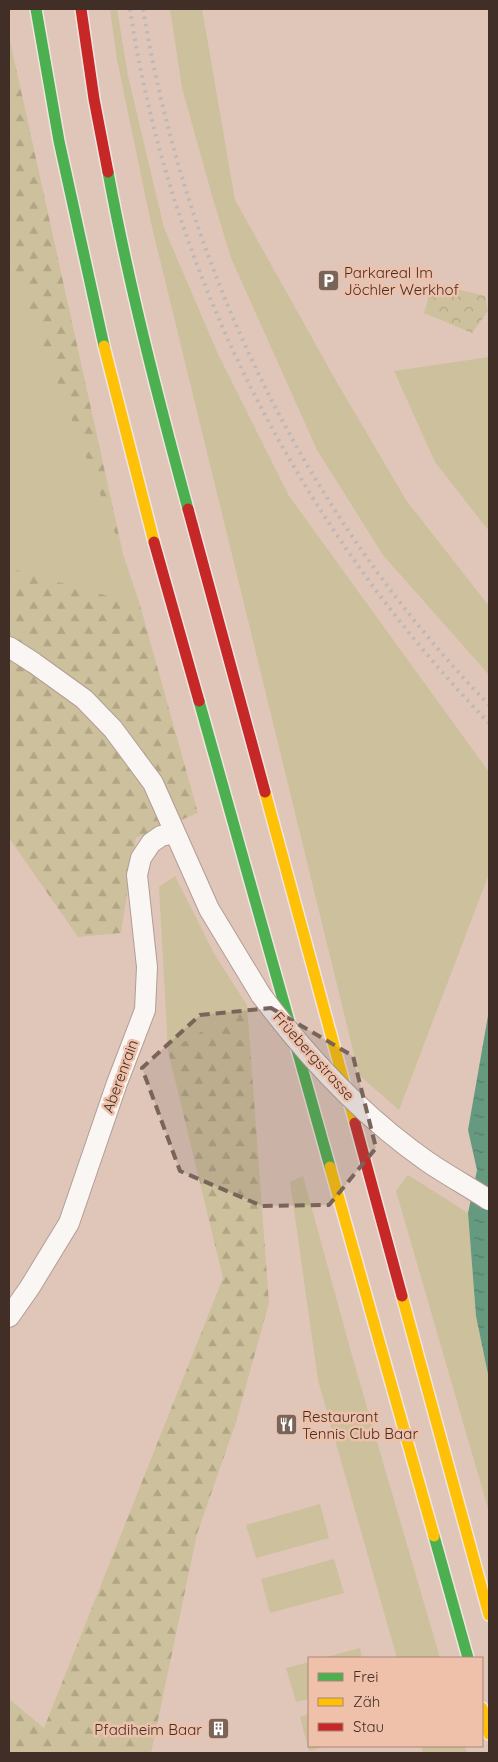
<svg xmlns="http://www.w3.org/2000/svg" width="498" height="1762" font-family="Quicksand,sans-serif">
<style>
.grass{fill:#cdc09c}
.forest{fill:url(#forest-firs)}
.park{fill:url(#park-crowns)}
.water{fill:url(#water-ripples)}
.lines{fill:none;stroke-linecap:round;stroke-linejoin:round}
.street-casing{stroke:#b29d94;stroke-width:22}
.fast-casing{stroke:#f1e5e0;stroke-width:14}
.slow-casing{stroke:#f1e5e0;stroke-width:14}
.jam-casing{stroke:#f1e5e0;stroke-width:14}
.street{stroke:#faf6f4;stroke-width:20}
.fast{stroke:#4caf50;stroke-width:11}
.slow{stroke:#ffc107;stroke-width:11}
.jam{stroke:#c62828;stroke-width:11}
.rail{stroke:#bfb8b5;stroke-width:4;stroke-dasharray:2.5 5;stroke-linecap:butt}
.street-bridge-casing{stroke:#b29d94;stroke-width:22;stroke-linecap:butt}
.street-bridge{stroke:#faf6f4;stroke-width:20}
.marked{fill:#79645a;fill-opacity:0.2;stroke:#79645a;stroke-width:4;stroke-dasharray:10 6;stroke-linejoin:round}
.labels{text-anchor:middle;dominant-baseline:central;stroke-width:5;stroke-linejoin:round;paint-order:stroke}
.poi-label{font-size:15px;fill:#412f27;stroke:#efc0aa;text-anchor:start}
.street-label{font-size:15px;fill:#412f27;stroke:#efc0aa}
</style>
<defs>
<pattern id="forest-firs" width="22" height="20" patternUnits="userSpaceOnUse" patternTransform="scale(1.25)"><rect width="22" height="20" fill="#cdc09c"/><path d="M5 1l3.5 6h-7zM16 11l3.5 6h-7z" fill="#b1a586"/></pattern>
<pattern id="park-crowns" width="20" height="18" patternUnits="userSpaceOnUse" patternTransform="scale(1.25)"><rect width="20" height="18" fill="#cdc09c"/><path d="M2 6a3 3 0 1 1 6 0M12 15a3 3 0 1 1 6 0" fill="none" stroke="#b1a586"/></pattern>
<pattern id="water-ripples" width="26" height="14" patternUnits="userSpaceOnUse" patternTransform="scale(1.25)"><rect width="26" height="14" fill="#669a80"/><path d="M2 4q2-2 4 0t4 0M15 11q2-2 4 0t4 0" fill="none" stroke="#567e69"/></pattern>
</defs>
<rect width="100%" height="100%" fill="#e0c6b9"/>
<path class="grass" d="M110,9H117L128,76L164,228L218,354L289,496L489,772V874L399,1110L359,1075L151,223L117,60Z
M170,9H202L235,200L335,379L406,500L489,606V675L383,555L317,450L231,258L213,199L182,88Z
M9,256L123,554L140,605L9,568Z
M489,357V531L435,462L394,371Z
M175,876L215,955L247,1005L168,1051L159,887Z
M408,1175L468,1213L476,1316L489,1379V1512L396,1191Z
M303,1176L351,1352L440,1658H397L318,1380L290,1182Z
M320,1504L329,1538L256,1558L246,1525Z
M334,1559L344,1593L270,1613L261,1579Z
M360,1648L362,1658H323Z
M309,1662V1699L296,1702L286,1668Z
M309,1714V1746H326L309,1751L300,1717Z
M421,1746H465L467,1753H423Z"/>
<path class="forest" d="M9,36L123,554L9,256Z
M9,568L140,605L198,813L136,838L121,933L78,937L9,838Z
M247,1005L269,1303L235,1425L197,1534L151,1753H9V1699L44,1728L223,1278L168,1051Z"/>
<path class="park" d="M433,283L485,296L488,311L472,333L424,313Z"/>
<path class="water" d="M489,1010V1379L476,1316L468,1213L477,1170L468,1130Z"/>
<g class="lines">
<defs>
<path id="street" d="M9,647L34,663L84,699L113,729L153,783L209,909L261,995
M9,1317L30,1287L69,1223L117,1083L145,1010L147,967L137,875L141,858L151,843L161,836L174,833"/>
<path id="fast" d="M36,9L59,141L104,346
M108,172C129,286 158,398 188,509
M199,701L330,1167
M434,1536L468,1658"/>
<path id="slow" d="M104,346L154,542
M265,792L355,1123
M330,1167L434,1536
M402,1296L489,1615
M482,1708L489,1734"/>
<path id="jam" d="M81,9L94,99L108,172
M188,509L265,792
M154,542L199,701
M355,1123L402,1296"/>
</defs>
<use href="#street" class="street-casing"/>
<use href="#fast" class="fast-casing"/>
<use href="#slow" class="slow-casing"/>
<use href="#jam" class="jam-casing"/>
<use href="#street" class="street"/>
<use href="#fast" class="fast"/>
<use href="#slow" class="slow"/>
<use href="#jam" class="jam"/>
<path class="rail" d="M130,9C170,277 301,529 489,723
M143,9C186,269 305,515 489,705"/>
<defs>
<path id="street-bridge" d="M261,995C308,1058 362,1116 428,1162C447,1175 469,1187 489,1200"/>
</defs>
<use href="#street-bridge" class="street-bridge-casing"/>
<use href="#street-bridge" class="street-bridge"/>
</g>
<path class="marked" d="M271,1008L353,1056L376,1148L329,1205L262,1206L180,1171L142,1068L200,1015Z"/>
<defs>
<symbol id="parking-square" viewBox="-11 -11 22 22"><rect x="-9" y="-9" width="18" height="18" rx="4" fill="#79645a" stroke="#efc0aa"/><path d="M-3.5-5.5H1a3.5 3.5 0 0 1 0 7H-1V5.5H-3.5ZM-1-3.4V-.6H.8a1.4 1.4 0 0 0 0-2.8Z" fill="#fff"/></symbol>
<symbol id="restaurant-square" viewBox="-11 -11 22 22"><rect x="-9" y="-9" width="18" height="18" rx="4" fill="#79645a" stroke="#efc0aa"/><path d="M-5-6h1v4h1v-4h1v4h1v-4h1v5L-1.5 .5V6h-2V.5L-5-1ZM5-6V6H3V1.5H1.5Q1.5-4 5-6Z" fill="#fff"/></symbol>
<symbol id="building-square" viewBox="-11 -11 22 22"><rect x="-9" y="-9" width="18" height="18" rx="4" fill="#79645a" stroke="#efc0aa"/><path d="M-4-6H4V6H1V3H-1V6H-4ZM-2.5-4.3h1.7v1.8h-1.7ZM.8-4.3h1.7v1.8H.8ZM-2.5-1h1.7V.8h-1.7ZM.8-1h1.7V.8H.8Z" fill="#fff"/></symbol>
</defs>
<g fill-rule="evenodd">
<use href="#parking-square" x="316" y="268" width="25" height="25"/>
<use href="#restaurant-square" x="274" y="1412" width="25" height="25"/>
<use href="#building-square" x="206" y="1716" width="25" height="25"/>
</g>
<g class="labels">
<g class="poi-label">
<text x="344" y="272">Parkareal Im<tspan x="344" dy="17">Jöchler Werkhof</tspan></text>
<text x="302" y="1416">Restaurant<tspan x="302" dy="17">Tennis Club Baar</tspan></text>
<text x="202" y="1729" text-anchor="end">Pfadiheim Baar</text>
</g>
<g class="street-label">
<text transform="translate(314 1056) rotate(48)">Früebergstrasse</text>
<text transform="translate(120 1076) rotate(-70)">Aberenrain</text>
</g>
</g>
<rect width="498" height="1762" fill="none" stroke="#412f27" stroke-width="20"/>
<rect x="308" y="1657" width="175" height="90" fill="#efc0aa" stroke="#a98676"/>
<rect x="318" y="1673" width="25" height="8" fill="#4caf50" stroke="#a98676"/>
<text x="353" y="1682" font-size="15" fill="#412f27">Frei</text>
<rect x="318" y="1698" width="25" height="8" fill="#ffc107" stroke="#a98676"/>
<text x="353" y="1707" font-size="15" fill="#412f27">Zäh</text>
<rect x="318" y="1723" width="25" height="8" fill="#c62828" stroke="#a98676"/>
<text x="353" y="1732" font-size="15" fill="#412f27">Stau</text>
</svg>
